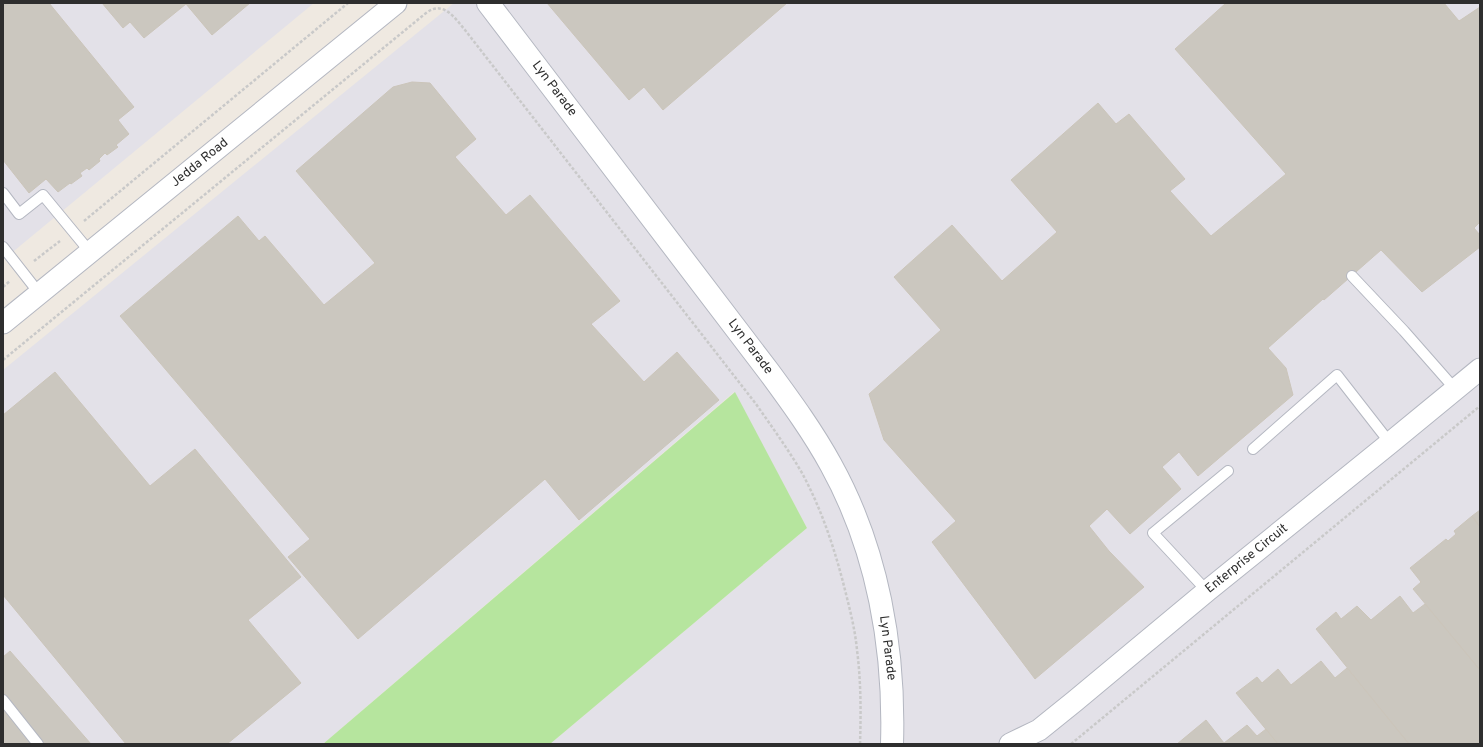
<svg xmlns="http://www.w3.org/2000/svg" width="1483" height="747" font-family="Overpass,sans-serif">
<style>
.industrial{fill:#e3e1e8}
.green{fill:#b6e59e}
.building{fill:#cbc7bf;stroke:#cbc5ba}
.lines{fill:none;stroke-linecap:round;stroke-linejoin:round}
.lane-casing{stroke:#b4b7c1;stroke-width:12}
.street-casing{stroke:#b4b7c1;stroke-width:23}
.secondary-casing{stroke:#b4b7c1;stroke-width:24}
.path{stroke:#c9c9c9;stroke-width:2.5;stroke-dasharray:3 2;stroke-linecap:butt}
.lane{stroke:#fff;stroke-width:10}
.street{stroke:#fff;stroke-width:21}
.secondary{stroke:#fff;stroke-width:22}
.labels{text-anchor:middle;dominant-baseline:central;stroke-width:4;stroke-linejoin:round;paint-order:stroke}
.street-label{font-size:13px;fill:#2e2e2e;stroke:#fff}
</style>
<rect width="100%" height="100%" fill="#efe9e1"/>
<path class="industrial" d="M3,3H314L3,260Z
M454,3H1480V744H550L807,528L734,392L323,744H3V370Z"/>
<path class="green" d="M735,392L807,528L550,744H323Z"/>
<path class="building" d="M3,3H49L134,107L118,120L129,134L116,145L118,147L107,155L105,153L99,159L100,161L89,170L87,168L80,173L82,176L71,184L70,183L58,192L46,179L29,193L3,160Z
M102,3H250L212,35L186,4L144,38L130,22L123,28Z
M547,3H787L663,110L644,87L629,100Z
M1226,3H1444L1459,21L1480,7V222L1474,228L1480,235V247L1422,292L1381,250L1324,300L1323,299L1268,348L1286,368L1293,395L1198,476L1179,452L1162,467L1181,489L1130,534L1107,509L1089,526L1109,551L1144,587L1035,679L932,542L956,521L884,440L869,394L941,330L894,277L952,225L1002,281L1057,232L1011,180L1098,103L1116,124L1129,114L1185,179L1170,191L1211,236L1286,174L1175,49Z
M412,82L430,83L476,139L455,157L506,215L530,195L620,301L591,324L644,382L677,352L719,400L579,520L545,479L358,639L288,557L310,539L120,316L238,216L259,241L265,236L324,305L375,263L296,171L393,87Z
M55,372L150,486L195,449L301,577L248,620L301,683L227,744H126L3,595V415Z
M1480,510V527L1472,516Z
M1472,516L1480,527V670L1413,589L1421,582L1410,568L1446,539L1448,541L1456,534L1454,531Z
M1400,596L1413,613L1425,604L1480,670V744H1409L1316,629L1336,612L1341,619L1357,606L1371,620Z
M10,651L91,744H3V657Z
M1321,661L1335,678L1347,668L1409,744H1278L1236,693L1257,677L1262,683L1278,669L1291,685Z
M1206,720L1224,743L1247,725L1257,736L1266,729L1278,744H1177Z"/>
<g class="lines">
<defs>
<path id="lane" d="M3,193L19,214L43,195L90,252
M3,247L39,293
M1352,276L1404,331L1455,389
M1253,449L1337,375L1390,443
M1207,591L1153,533L1228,471
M3,700L38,744"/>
<path id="street" d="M3,323L396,3
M1010,744L1039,730L1075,701L1207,591L1390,443L1480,369"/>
<path id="secondary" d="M488,3L769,372C791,402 813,432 831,465C878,550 895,649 892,744"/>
</defs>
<use href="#lane" class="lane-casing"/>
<use href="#street" class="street-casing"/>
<use href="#secondary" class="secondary-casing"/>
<path class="path" d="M84,221L348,3
M34,261L60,241
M3,287L10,281
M3,360L426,13C443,0 454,17 465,30L756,404C772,427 788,449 802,473C822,510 835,550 845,590C850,610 855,629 857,650C861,681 861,712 860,744
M1071,744L1480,406"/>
<use href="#lane" class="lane"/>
<use href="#street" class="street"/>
<use href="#secondary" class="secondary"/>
</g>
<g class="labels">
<g class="street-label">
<text transform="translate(554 89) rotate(53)">Lyn Parade</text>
<text transform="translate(200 163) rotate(-39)">Jedda Road</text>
<text transform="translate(750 347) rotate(53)">Lyn Parade</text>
<text transform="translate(1247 559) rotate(-39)">Enterprise Circuit</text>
<text transform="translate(887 648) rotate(83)">Lyn Parade</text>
</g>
</g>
<rect width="1483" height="747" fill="none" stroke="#2e2e2e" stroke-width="8"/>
</svg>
